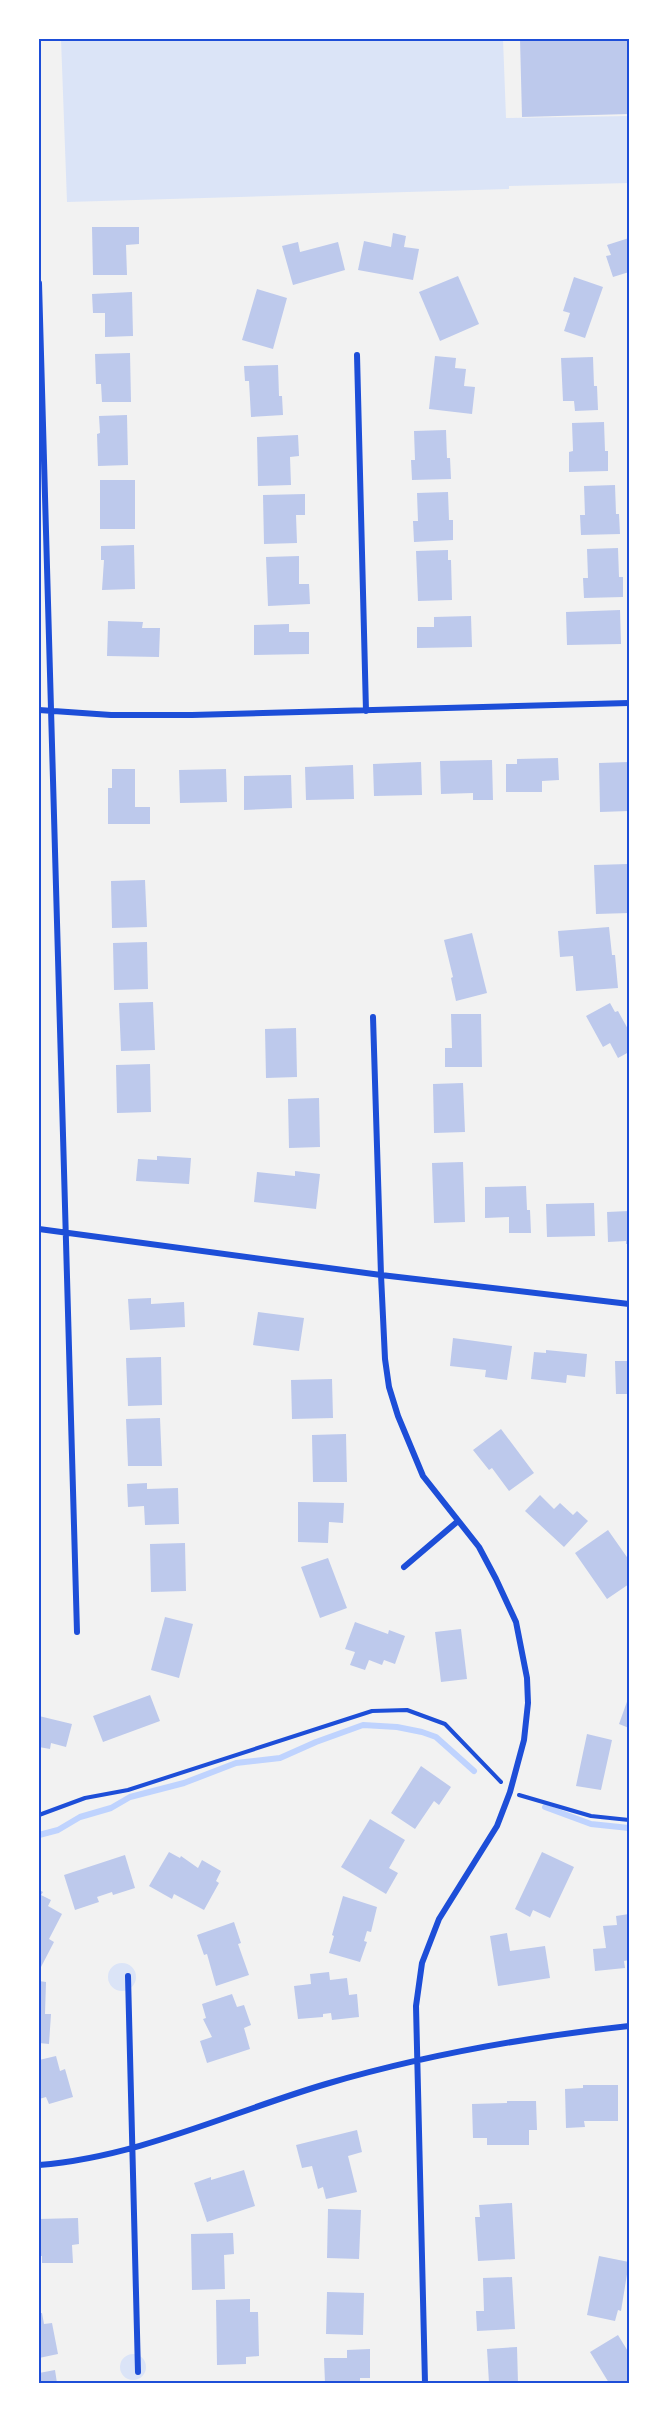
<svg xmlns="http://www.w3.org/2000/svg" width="668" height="2422" font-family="'DM Sans',sans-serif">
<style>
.green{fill:#dbe4f7}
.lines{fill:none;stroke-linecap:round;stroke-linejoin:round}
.stream{stroke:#bfd3fe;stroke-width:6}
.building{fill:#bdc9ec}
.path{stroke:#1d4ed8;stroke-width:4}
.minor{stroke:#1d4ed8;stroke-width:6}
.neatline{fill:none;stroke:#1d4ed8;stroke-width:2}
</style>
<rect width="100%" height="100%" fill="#f2f2f2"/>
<path class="green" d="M61,39H503L506,118L629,116V183L509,186V189L67,202Z
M108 1977a14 14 0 1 1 28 0a14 14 0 1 1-28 0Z
M120 2367a13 13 0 1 1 26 0a13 13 0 1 1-26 0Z"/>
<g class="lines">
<path class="stream" d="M545,1807L591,1824L629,1828
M39,1835L58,1830L80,1817L111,1808L130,1797L184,1783L236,1763L280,1758L316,1742L363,1725L397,1727L422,1732L436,1737L474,1771"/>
</g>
<path class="building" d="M520,39H629V114L522,117Z
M92,227H139V244L126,245L127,275H93Z
M393,233L406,236L404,247L419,249L413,280L358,270L364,241L391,247Z
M629,238V272L613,277L606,256L611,255L607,245Z
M298,242L300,252L338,242L345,270L293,285L282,246Z
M458,276L479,324L440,341L419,292Z
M574,277L603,287L585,338L564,331L570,313L563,311Z
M257,289L287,298L273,349L242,340Z
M132,292L133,336L105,337V313H93L92,294Z
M130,353L131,402H102L101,384H96L95,354Z
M435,356L456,358L455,368L466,369L464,386L475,387L472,414L429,409Z
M593,357L594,386H597L598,410L575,411L574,401H563L561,358Z
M278,365L279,396H282L283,415L251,417L249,381H245L244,366Z
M127,415L128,465L98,466L97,434L100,433L99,416Z
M604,422L605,451H608V471L569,472V452L573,451L572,423Z
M446,430L447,458H450L451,479L412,480L411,460H415L414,431Z
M298,435L299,456L290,457L291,485L258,486L257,437Z
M100,480H135V529H100Z
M615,485L616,514H619L620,534L581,535L580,515H585L584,486Z
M448,492L449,520H453V540L414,542L413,521H418L417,493Z
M305,494V515H296L297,543L264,544L263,495Z
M134,545L135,589L102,590L104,560H101V546Z
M618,548L619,577H623V597L584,598L583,578H588L587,549Z
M448,550V560H451L452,600L418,601L416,551Z
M299,556V584H309L310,604L268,606L266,557Z
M620,610L621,644L567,645L566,612Z
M471,616L472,647L417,648V627H434V617Z
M108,621L143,622L142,628H160L159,657L107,656Z
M289,624V632H309V654L254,655V625Z
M558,758L559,780L542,781V792H506V764H517V759Z
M492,760L493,800H473V793L441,794L440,761Z
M421,762L422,795L374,796L373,764Z
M629,762V811L600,812L599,763Z
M353,765L354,799L306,800L305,767Z
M112,769H135V807H150V824H108V788H112Z
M226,769L227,802L180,803L179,770Z
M291,775L292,808L244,810V776Z
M628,864L629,913L596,914L594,865Z
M145,880L147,927L112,928L111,881Z
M609,927L612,955H615L618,988L576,991L573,956L560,957L558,931Z
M472,933L487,993L456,1001L451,978L453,977L444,940Z
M147,942L148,989L114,990L113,943Z
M153,1002L155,1050L121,1051L119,1003Z
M610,1003L615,1012L618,1011L629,1031V1052L618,1058L610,1043L603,1047L586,1016Z
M451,1014H481L482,1067H445V1048H452Z
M296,1028L297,1077L266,1078L265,1029Z
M150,1064L151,1112L117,1113L116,1065Z
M463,1083L465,1132L434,1133L433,1084Z
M319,1098L320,1147L289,1148L288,1099Z
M157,1156L191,1158L189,1184L136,1181L138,1159L157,1160Z
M463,1162L465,1222L434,1223L432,1163Z
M295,1171L320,1174L316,1209L254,1202L257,1172L295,1176Z
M526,1186L527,1210H530L531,1233H509V1217L485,1218V1187Z
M594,1203L595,1236L547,1237L546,1204Z
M629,1211V1244H626V1241L608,1242L607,1212Z
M151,1298V1304L184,1302L185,1327L130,1330L128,1299Z
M258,1312L304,1318L299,1351L253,1345Z
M453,1338L512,1346L507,1380L485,1377L486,1370L450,1366Z
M546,1350L587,1354L585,1377L567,1375L566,1383L531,1379L534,1352L546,1353Z
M161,1357L162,1405L128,1406L126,1358Z
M615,1361H629V1394H616Z
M332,1379L333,1418L292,1419L291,1380Z
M160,1418L162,1466H128L126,1419Z
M501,1429L534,1473L509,1491L492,1468L489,1470L473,1450Z
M346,1434L347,1482H313L312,1435Z
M147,1483V1489L178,1488L179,1524L145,1525L144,1506L128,1507L127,1484Z
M540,1495L554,1509L560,1503L573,1515L577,1511L588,1521L564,1547L525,1511Z
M298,1502L344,1503L343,1523L329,1522L328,1543L298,1542Z
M608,1530L629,1560V1584L607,1599L575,1553Z
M185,1543L186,1591L151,1592L150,1544Z
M328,1558L347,1608L320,1618L301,1567Z
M165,1617L193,1624L179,1678L151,1670Z
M355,1622L388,1634L389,1630L405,1636L395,1664L384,1660L382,1665L369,1660L365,1670L350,1665L355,1652L345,1649Z
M461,1629L467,1679L441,1682L435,1632Z
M150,1695L160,1721L103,1742L93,1716Z
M629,1696V1728L619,1724Z
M39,1716L72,1724L66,1747L51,1743L50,1749L39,1747Z
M587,1734L612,1740L601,1790L576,1786Z
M421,1766L451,1787L439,1805L434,1801L415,1829L391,1813Z
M370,1819L405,1840L389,1868L398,1873L386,1894L341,1867Z
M169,1852L180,1858L181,1856L198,1868L202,1860L221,1871L216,1881L219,1883L204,1910L174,1894L172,1899L149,1886Z
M542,1852L574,1867L550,1918L533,1910L530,1917L515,1909Z
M125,1855L135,1888L113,1895L112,1892L97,1897L99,1902L75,1910L64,1875Z
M39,1890L43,1892L41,1895L51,1900L48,1906L62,1914L49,1939L54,1942L41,1967L39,1966Z
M343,1896L377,1907L371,1932L367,1931L364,1941L367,1942L360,1962L329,1953L334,1936L332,1935Z
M629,1914V1960L624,1961L625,1968L595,1971L593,1949L606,1948L603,1926L617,1925L616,1916Z
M234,1922L241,1943L238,1944L249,1975L216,1986L207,1954L204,1955L197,1935Z
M507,1933L510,1951L545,1946L550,1978L498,1986L490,1936Z
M329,1972L330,1980L347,1978L349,1995L357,1994L359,2017L332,2020L331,2013L323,2014V2017L298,2019L294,1986L311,1984L310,1974Z
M39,1981L46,1982L45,2014H51L49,2044L39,2043Z
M232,1994L237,2007L244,2005L251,2025L244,2028L250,2049L207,2063L200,2041L212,2037L203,2019L206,2018L202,2004Z
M56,2056L60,2071L65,2069L73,2097L49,2104L46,2097L39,2099V2060Z
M583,2085H618V2121H584L585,2127L566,2128L565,2089L583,2088Z
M507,2101H536L537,2130H529V2145H487V2138H473L472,2104L507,2103Z
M357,2130L362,2152L348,2156L357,2192L326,2199L323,2187L318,2189L312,2166L302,2168L296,2145Z
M244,2170L255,2206L207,2222L194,2183L211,2177V2180Z
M512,2203L515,2259L478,2261L475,2217H480L479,2205Z
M328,2209L361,2210L359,2259L327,2258Z
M78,2218L79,2244L72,2245L73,2263H42V2256H39V2219Z
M233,2233L234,2254L224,2255L225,2289L192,2290L191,2234Z
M599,2256L629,2262L621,2311L618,2310L615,2321L587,2315Z
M512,2277L515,2329L477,2331L476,2311H484L483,2278Z
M327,2292L364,2293L363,2335L326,2334Z
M250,2299V2312H258L259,2356L246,2357V2364L217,2365L216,2300Z
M39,2313H42L44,2324L52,2323L58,2354L39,2358Z
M618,2335L629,2353V2383H609L590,2352Z
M517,2347L518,2383H489L487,2349Z
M370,2349V2378H360V2383H325L324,2358H347V2350Z
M55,2370L57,2383H39V2373Z"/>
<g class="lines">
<path class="path" d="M519,1795L591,1816L629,1820
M39,1815L85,1798L128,1790L372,1711L407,1710L445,1724L501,1782"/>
<path class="minor" d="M39,283L77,1632
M357,355L366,711
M39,710L111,715H192L629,703
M373,1017L381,1275L385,1359L389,1387L398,1416L423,1476L479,1547L496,1579L516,1622L527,1678L528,1703L524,1740L510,1792L497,1826L439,1919L422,1963L416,2006L425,2383
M39,1229L381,1275L629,1304
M404,1567L458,1521
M128,1976L138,2372
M39,2165C139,2157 231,2112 326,2084C425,2055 527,2037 629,2026"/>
</g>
<rect width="668" height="2422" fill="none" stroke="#ffffff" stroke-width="81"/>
<rect x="40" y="40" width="588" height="2342" class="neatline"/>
</svg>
